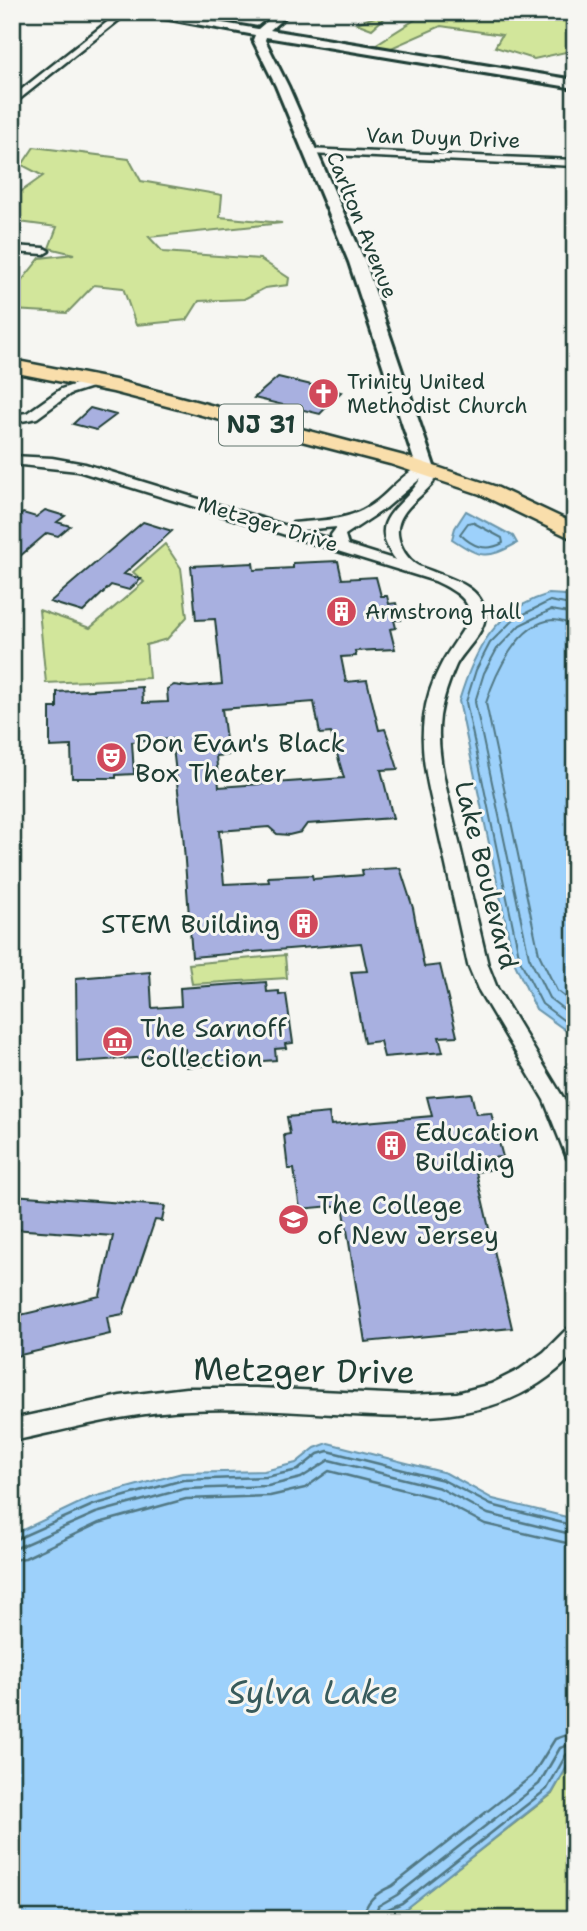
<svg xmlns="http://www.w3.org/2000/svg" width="587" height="1931" font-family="'Shantell Sans',sans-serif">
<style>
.green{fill:#d2e69b;stroke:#789268;stroke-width:2}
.water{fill:#9dd1fb;stroke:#6b96ab;stroke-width:2}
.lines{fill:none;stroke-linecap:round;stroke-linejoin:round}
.shore-far1{stroke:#517884;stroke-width:2}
.shore{stroke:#517884;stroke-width:2.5}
.building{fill:#a8b0e0;stroke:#1f3d34;stroke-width:2;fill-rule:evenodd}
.street-casing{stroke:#1f3d34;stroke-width:5}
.secondary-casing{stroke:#1f3d34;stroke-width:6}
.primary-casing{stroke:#1f3d34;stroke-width:5}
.street{fill:#f6f6f2;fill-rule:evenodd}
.secondary{fill:#f6f6f2;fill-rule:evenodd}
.primary{fill:#f9deab;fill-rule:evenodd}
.labels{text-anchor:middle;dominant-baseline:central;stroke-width:6;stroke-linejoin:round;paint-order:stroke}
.far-street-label{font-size:21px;fill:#1f3d34;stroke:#f6f6f2}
.far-poi-label{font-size:21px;fill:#1f3d34;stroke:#f6f6f2;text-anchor:start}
.shield{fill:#f6f6f2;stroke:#60746d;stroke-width:2}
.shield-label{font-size:24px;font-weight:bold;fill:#1f3d34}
.poi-label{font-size:26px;fill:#1f3d34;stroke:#f6f6f2;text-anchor:start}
.street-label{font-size:26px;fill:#1f3d34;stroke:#f6f6f2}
.near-street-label{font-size:32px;fill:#1f3d34;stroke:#f6f6f2}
.near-water-label{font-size:33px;font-style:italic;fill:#385b5c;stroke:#f6f6f2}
</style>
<rect width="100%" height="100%" fill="#f6f6f2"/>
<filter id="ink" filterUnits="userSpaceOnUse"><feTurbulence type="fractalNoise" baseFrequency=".0143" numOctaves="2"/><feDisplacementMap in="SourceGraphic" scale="14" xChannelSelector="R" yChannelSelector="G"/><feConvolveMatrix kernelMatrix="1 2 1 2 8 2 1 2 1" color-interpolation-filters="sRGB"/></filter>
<g filter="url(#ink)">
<path class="green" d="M361,12H575V50L534,59L495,47L502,35L441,26L389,49L375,45L419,17L390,13L372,29L356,23L381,15Z
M34,147L129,159L141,181L222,195L220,217L282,223L149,237L163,252L260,259L289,278L288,285L265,288L244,299L199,301L187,320L136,325L123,288L94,285L67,313L12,310V293L40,258L74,254L49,248L57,227L12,221V198L43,176L22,165Z
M165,544L181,568L187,617L167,639L146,645L149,678L46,683L39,610L90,628L144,582L133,572Z
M285,955L287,978L192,984L189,964Z
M575,1753V1919H382L405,1909L552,1794Z"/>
<path class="water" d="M466,511L513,536L517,543C486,560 481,558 452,539L455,528Z
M549,594L565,595L575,603V1037L536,1009L514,962L459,701C474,651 494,610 549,594Z
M328,1443L446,1473L493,1499L575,1519V1753L552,1793L405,1909L382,1919H12V1535L90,1498L182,1473L264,1471L296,1463L315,1448Z"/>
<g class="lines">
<path class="shore-far1" d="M472,522L502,538L503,543C486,552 473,547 460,534L468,523Z
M575,606L550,601L514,619L490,643L476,670L466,702L520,960L542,1004L575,1029
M575,614L551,610L520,625L497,649L484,673L475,702L529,957L549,998L575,1018
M575,625C569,624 560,620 553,620C518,622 495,675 486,703L539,954L557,991L575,1005"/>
<path class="shore" d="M12,1541L93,1505L183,1480L266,1477L298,1470L318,1454L328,1451L443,1480L491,1505L575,1526
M12,1550L96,1513L184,1489L268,1486L301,1478L329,1460L440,1488L488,1514L575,1535
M12,1560L25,1558L99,1523L186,1499L270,1496L305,1488L329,1471L436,1498L485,1524L575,1545
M363,1919C365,1901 376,1893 392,1886L532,1776L555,1739L575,1732
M374,1919L378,1906L397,1895L539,1784L560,1748L575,1743
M382,1919L386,1910L402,1903L547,1789L566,1755L575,1751"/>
</g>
<path class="building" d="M278,377L341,392L320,414L254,398Z
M90,408L116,415L96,430L73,424Z
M45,510L65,516L57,522L70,526L58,536L47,533L12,563V522L23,513L36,517Z
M143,522L172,531L124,574L141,579L129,590L111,585L83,612L50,602Z
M338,561L342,579L376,577L381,596H387L389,604L396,603L401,620H394L396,628L390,629L395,649L355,651L356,656L341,657L346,682L367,680L379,730L385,729L389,740L398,769L381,770L393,818L307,824L301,832L289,835L277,834L269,827L219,831L224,884L269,882L268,877L312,875L313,879L363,875L362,870L400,868L413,908L424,967L440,965L457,1036L439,1037L443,1052L384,1057L380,1041L364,1043L351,972L367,971L361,943L192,957L183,834L172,739L132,742L134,774L116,775V778H72L71,746L50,747V708H57V692L142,687L143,703L168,702L167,689L174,685L189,687L222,684L215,619L196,620L191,566L253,563L254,570L293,568V563ZM314,702L320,734L331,733L344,778L219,787L216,756L228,755L222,709Z
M150,972L152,1008L181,1006L180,988L266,982L267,992L279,991V995L286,994L293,1043L285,1044L286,1048L275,1049L276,1060L186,1067L185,1049L150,1052V1057L77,1062L76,978Z
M471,1093L476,1114L491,1113L503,1157L486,1158L489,1170L476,1172L512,1328L365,1342L343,1205L300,1209L294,1169H288L284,1135L290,1134L287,1117L329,1113L331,1125L432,1116L427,1097Z
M12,1195L165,1206L162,1221L155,1220L123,1314L107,1317L110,1334L12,1357V1317L100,1296L113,1236L12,1229Z"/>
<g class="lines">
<defs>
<path id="street" d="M120,12H129L12,105V97Z
M306,149L575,160V166L309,154L304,151Z
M12,246L44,248L49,251L44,254L12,252Z
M94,378L98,379V385L70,394L37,418L12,423V415L27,413L61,389Z
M12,456L52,458L85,464L287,526L293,523C324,520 352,521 377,501C391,491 412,462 431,466L435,477L433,483C422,496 404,507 399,523C394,539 406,561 421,567C443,577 483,583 485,615C485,633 464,650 456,665C449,681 443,698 440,716C435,755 448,793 456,830C467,875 477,920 488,965L497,988L564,1099L575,1125V1160L567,1158L544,1100L478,989L468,965C458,920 448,874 438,829C430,792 419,756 424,718C426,699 433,680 442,663C463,624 494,608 435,581L78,471L12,464ZM421,478C403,509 364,519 396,560L348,545L345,535L386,508ZM337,527L331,535L332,540L301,530Z
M575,1326V1353C508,1425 422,1419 333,1414C285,1411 237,1408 190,1410C130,1412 71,1429 12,1441V1419L120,1396L186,1388H256L408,1395L457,1393L491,1384L519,1370L544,1352L567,1329Z"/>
<path id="secondary" d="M131,12H158L258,29L278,12H290L270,30L575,80V88L266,37L265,40L288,86L365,262L435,469L432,473H420L417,469L349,262L276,86L253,40L255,35Z"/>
<path id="primary" d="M12,360L115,380L404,456L494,486L575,524V540L480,494L390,464L113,392L12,372Z"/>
</defs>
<use href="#street" class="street-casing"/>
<use href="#secondary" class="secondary-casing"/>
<use href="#primary" class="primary-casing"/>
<use href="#street" class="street"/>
<use href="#secondary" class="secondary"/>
<use href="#primary" class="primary"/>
</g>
</g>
<defs>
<symbol id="church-disc" viewBox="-11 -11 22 22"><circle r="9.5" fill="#d1495b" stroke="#f6f6f2"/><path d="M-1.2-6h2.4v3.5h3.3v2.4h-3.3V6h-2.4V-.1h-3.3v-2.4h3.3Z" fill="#fff"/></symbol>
<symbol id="building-disc" viewBox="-11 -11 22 22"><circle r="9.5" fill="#d1495b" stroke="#f6f6f2"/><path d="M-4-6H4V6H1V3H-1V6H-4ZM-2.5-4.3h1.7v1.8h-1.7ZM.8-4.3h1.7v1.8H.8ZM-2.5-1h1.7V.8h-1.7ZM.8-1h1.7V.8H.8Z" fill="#fff"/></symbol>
<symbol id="theatre-disc" viewBox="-11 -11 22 22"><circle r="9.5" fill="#d1495b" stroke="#f6f6f2"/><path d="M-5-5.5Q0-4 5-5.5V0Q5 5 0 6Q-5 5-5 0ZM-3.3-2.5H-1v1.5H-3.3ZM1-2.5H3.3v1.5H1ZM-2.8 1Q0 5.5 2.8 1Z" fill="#fff"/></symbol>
<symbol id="museum-disc" viewBox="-11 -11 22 22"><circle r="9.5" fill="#d1495b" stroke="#f6f6f2"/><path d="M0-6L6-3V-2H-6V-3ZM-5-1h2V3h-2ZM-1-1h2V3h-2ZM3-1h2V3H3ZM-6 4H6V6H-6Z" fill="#fff"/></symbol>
<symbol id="university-disc" viewBox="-11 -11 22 22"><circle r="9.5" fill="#d1495b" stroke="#f6f6f2"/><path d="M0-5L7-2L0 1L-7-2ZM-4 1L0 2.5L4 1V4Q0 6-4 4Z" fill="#fff"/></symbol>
</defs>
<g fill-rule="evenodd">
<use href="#church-disc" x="306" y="376" width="35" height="35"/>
<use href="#building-disc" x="324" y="594" width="35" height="35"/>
<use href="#theatre-disc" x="94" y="740" width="35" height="35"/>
<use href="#building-disc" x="286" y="906" width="35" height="35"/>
<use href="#museum-disc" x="100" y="1024" width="35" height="35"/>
<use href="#building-disc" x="374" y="1128" width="35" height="35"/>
<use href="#university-disc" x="276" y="1202" width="35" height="35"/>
</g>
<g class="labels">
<g class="far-street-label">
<text transform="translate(443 138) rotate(2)">Van Duyn Drive</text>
<text transform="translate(362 225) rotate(68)">Carlton Avenue</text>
<text transform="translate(268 524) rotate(17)">Metzger Drive</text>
</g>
<g class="far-poi-label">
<text x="347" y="382">Trinity United<tspan x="347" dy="24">Methodist Church</tspan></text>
<text x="365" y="612">Armstrong Hall</text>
</g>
<rect class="shield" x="219" y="404.5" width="84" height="41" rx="5"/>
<g class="shield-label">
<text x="261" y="425">NJ 31</text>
</g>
<g class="poi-label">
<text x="135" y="742">Don Evan's Black<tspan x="135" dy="30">Box Theater</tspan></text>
<text x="280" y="923" text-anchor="end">STEM Building</text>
<text x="140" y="1027">The Sarnoff<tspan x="140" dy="30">Collection</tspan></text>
<text x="415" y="1131">Education<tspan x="415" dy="30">Building</tspan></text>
<text x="317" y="1204">The College<tspan x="317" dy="30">of New Jersey</tspan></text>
</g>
<g class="street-label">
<text transform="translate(487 875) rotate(76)">Lake Boulevard</text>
</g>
<g class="near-street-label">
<text transform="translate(304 1370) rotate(1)">Metzger Drive</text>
</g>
<g class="near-water-label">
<text x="313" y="1692">Sylva Lake</text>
</g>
</g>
<rect width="587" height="1931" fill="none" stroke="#f6f6f2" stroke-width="42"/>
<rect x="21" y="21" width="545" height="1889" fill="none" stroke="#1f3d34" stroke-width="2.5" filter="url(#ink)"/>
</svg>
